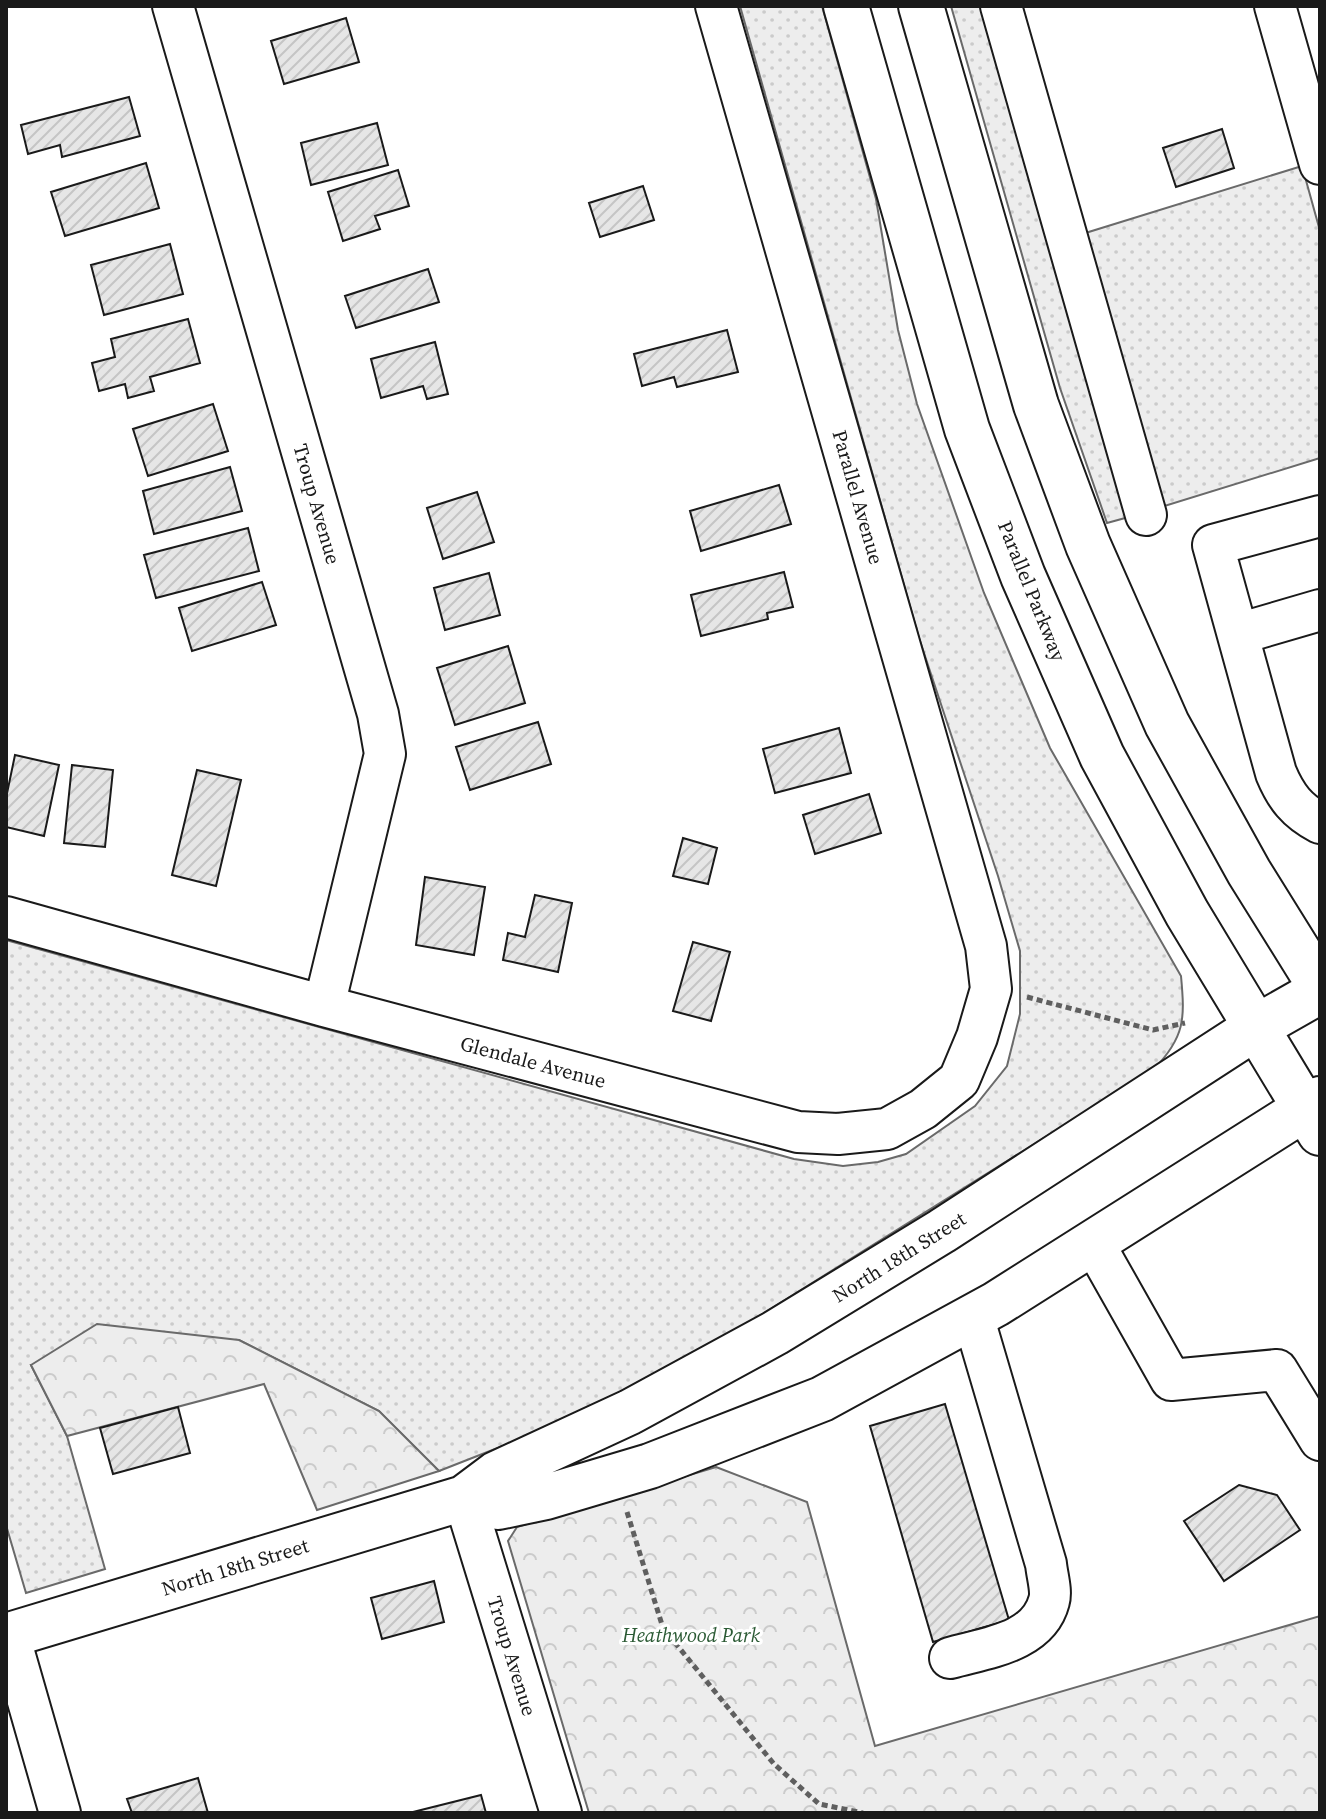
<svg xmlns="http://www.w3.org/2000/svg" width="1326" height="1819" font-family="'Source Serif 4',serif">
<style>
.grass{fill:url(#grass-dots);stroke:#6a6a6a;stroke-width:2}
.forest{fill:url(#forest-crowns);stroke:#6a6a6a;stroke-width:2}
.building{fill:url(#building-hatch);stroke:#1a1a1a;stroke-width:2}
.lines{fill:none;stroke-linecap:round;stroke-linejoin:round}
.minor-casing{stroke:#1a1a1a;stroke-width:44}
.major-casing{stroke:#1a1a1a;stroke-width:48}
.path{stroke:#5f5f5f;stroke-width:5;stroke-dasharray:6 4;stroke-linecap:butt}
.minor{stroke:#fff;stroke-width:40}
.major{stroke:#fff;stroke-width:44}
.labels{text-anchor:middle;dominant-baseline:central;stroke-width:6;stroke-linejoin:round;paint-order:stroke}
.street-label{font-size:20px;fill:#1a1a1a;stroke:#fff}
.park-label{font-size:20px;font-style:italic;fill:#2b5a34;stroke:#fff}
</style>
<defs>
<pattern id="grass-dots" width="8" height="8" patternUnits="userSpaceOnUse" patternTransform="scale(2)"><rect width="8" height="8" fill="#ededed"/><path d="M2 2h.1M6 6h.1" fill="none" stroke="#cbcbcb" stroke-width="1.8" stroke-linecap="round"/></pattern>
<pattern id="forest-crowns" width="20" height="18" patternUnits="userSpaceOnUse" patternTransform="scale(2)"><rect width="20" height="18" fill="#ededed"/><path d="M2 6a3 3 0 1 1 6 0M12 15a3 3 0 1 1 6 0" fill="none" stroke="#cbcbcb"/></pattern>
<pattern id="building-hatch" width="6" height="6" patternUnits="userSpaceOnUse" patternTransform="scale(2)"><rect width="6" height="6" fill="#e6e6e6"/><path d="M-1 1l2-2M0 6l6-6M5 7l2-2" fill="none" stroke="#c5c5c5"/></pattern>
</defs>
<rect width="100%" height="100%" fill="#fff"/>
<path class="grass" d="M740,6H822L876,199L898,330L917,404L984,593L1050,748L1181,976C1185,1019 1185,1037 1154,1069L694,1357L589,1412L439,1471L379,1411L239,1340L31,1365L67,1436L105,1569L26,1593L6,1525V940L794,1159L843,1166L878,1162L906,1154L975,1106L1007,1066L1020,1014V951L998,876L919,638Z
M951,6H992L1136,515L1107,523L1060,388Z
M1302,166L1320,231V458L1158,508L1079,235Z"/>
<path class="forest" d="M97,1324L239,1340L379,1411L439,1471L317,1510L264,1384L67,1436L31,1365Z
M716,1467L807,1502L875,1746L1320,1616V1813H589L508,1541L517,1527Z"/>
<path class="building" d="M346,18L359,62L284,84L271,41Z
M129,97L140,136L62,157L60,145L28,154L21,125Z
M377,123L388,165L311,185L301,143Z
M1222,129L1234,168L1176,187L1163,148Z
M146,163L159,208L65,236L51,192Z
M398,170L409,206L375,216L380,229L343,241L328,192Z
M643,186L654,220L600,237L589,203Z
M170,244L183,294L104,315L91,265Z
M428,269L439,302L356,328L345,296Z
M188,319L200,363L150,377L154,391L128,398L125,384L99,391L92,363L115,357L111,339Z
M727,330L738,372L677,387L674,377L642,386L634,354Z
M435,342L448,394L427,399L423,386L381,398L371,359Z
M213,404L228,451L148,476L133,429Z
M230,467L242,511L154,534L143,491Z
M779,485L791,524L701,551L690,511Z
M477,492L494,542L443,559L427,508Z
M248,528L259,571L156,598L144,555Z
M784,572L793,607L767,613L768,619L701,636L691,595Z
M489,573L500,615L445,630L434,588Z
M262,582L276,625L192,651L179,608Z
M508,646L525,703L455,725L437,668Z
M538,722L551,764L470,790L456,747Z
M839,728L851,773L775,793L763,749Z
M15,755L59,765L44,836L6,827V798Z
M72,765L113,770L105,847L64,843Z
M197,770L241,780L216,886L172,875Z
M869,794L881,833L815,854L803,815Z
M683,838L717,848L708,884L673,876Z
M425,877L485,887L474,955L416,945Z
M535,895L572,903L558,972L503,960L508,933L525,937Z
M693,942L730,952L711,1021L673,1011Z
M945,1404L1009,1620L933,1642L870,1426Z
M178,1407L190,1453L113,1474L100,1428Z
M1239,1485L1277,1495L1300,1530L1224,1581L1184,1521Z
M434,1581L444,1622L382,1639L371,1598Z
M198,1778L208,1813H132L127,1799Z
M481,1795L486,1813H409Z"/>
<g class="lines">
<defs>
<path id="minor" d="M173,6L378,714L385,754L324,1006
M1001,6L1146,515
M1275,6L1320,164
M1320,516L1213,545L1276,773C1286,797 1297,811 1320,823
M1238,634L1320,610
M6,917L324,1006L798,1132L838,1134L887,1129L923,1109L959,1080L977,1037L991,989L986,946L716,6
M1093,1242L1171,1380L1277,1370L1320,1440
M464,1498L561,1813
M9,1635L60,1813
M950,1658C985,1648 1038,1643 1049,1601C1052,1591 1047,1575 1046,1564L973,1316"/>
<path id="major" d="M846,6L967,429L1023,576L1102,756L1187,913L1320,1133
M921,6L1036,405L1088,545L1167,724L1249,872L1320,986
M464,1498L498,1507L546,1497L650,1466L822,1399L996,1304L1320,1099
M6,1636L464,1498L496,1474L630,1412L775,1333L942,1231L1255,1028L1320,991"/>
</defs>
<use href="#minor" class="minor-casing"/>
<use href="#major" class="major-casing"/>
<path class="path" d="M1027,997L1153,1030L1185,1023
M627,1512L663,1628L774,1764L819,1804L863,1813"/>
<use href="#minor" class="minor"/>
<use href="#major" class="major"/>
</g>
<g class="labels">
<g class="street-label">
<text transform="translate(858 497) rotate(74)">Parallel Avenue</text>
<text transform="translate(317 504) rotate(74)">Troup Avenue</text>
<text transform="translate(1032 591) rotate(68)">Parallel Parkway</text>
<text transform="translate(533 1062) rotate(15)">Glendale Avenue</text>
<text transform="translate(899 1257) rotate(-32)">North 18th Street</text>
<text transform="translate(235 1567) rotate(-17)">North 18th Street</text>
<text transform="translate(512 1656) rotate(73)">Troup Avenue</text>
</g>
<g class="park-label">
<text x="691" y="1635">Heathwood Park</text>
</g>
</g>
<rect width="1326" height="1819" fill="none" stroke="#1a1a1a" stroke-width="16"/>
</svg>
